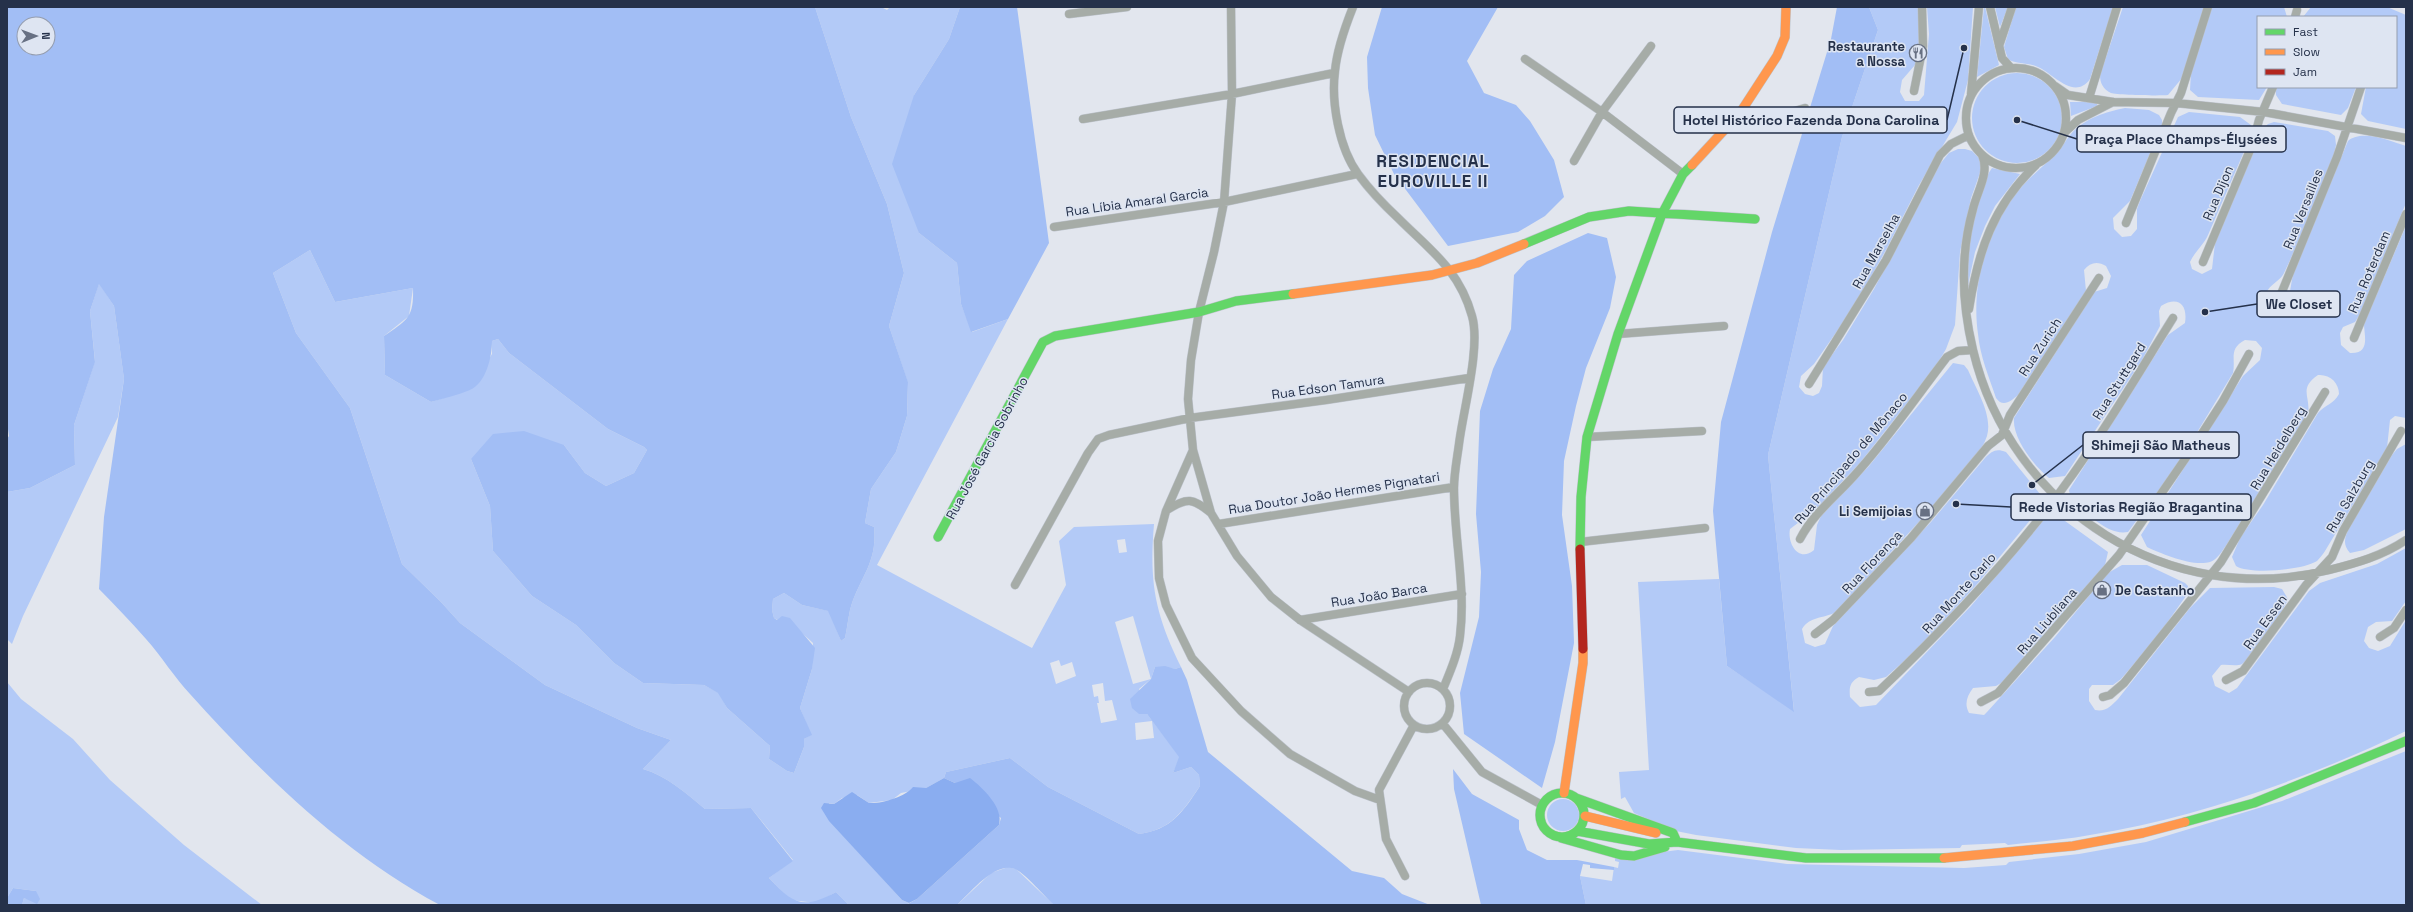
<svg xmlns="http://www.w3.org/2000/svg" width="2413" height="912" font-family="'Space Grotesk',sans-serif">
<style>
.green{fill:#b3caf7;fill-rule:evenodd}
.forest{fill:#a2bef5;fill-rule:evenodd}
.water{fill:#8aadf0}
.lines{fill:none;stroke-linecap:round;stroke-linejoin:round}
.street-casing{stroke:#bdc3cc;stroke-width:9}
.fast-casing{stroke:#bdc3cc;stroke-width:10}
.slow-casing{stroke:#bdc3cc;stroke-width:10}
.jam-casing{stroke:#bdc3cc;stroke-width:10}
.street{stroke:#a6aca7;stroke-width:8}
.fast{stroke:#63d668;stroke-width:9}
.slow{stroke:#ff974d;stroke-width:9}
.jam{stroke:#b3261e;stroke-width:9}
.labels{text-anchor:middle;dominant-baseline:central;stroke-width:3;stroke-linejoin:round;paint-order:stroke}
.poi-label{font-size:13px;font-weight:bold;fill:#25314a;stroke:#dee5f2;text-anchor:end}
.street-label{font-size:13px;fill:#25314a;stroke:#dee5f2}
.district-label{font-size:17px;font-weight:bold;letter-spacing:1px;fill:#25314a;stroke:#dee5f2}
.leader{fill:none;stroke:#25314a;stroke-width:1.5}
.callout-dot{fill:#25314a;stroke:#dee5f2;stroke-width:1.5}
.callout{fill:#dee5f2;stroke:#25314a;stroke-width:1.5}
.callout-label{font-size:14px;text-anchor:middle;font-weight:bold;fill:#25314a}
</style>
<rect width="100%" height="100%" fill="#e2e6ee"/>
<path class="green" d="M815,7H881L887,10L890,7H960L949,39L914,95L919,233L957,263L961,304L972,332L1008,319L877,565L1032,648L1066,585L1059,541L1074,527L1154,524C1149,583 1155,614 1181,667L1175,669L1155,667L1151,679L1139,689L1147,714L1180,757L1173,773L1191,767L1199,775L1200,786C1183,811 1171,830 1139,834L1048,787L1010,758L946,772L944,778L926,788L901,793L892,800L869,803L857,795L842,798L834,804L829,803L830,821L902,900L909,903L906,905H849L836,892L817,903L790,900L769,878L793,860L751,808L705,809C686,793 667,776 643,769L671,740L637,728L545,685L460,623L441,602L402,564L350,408L296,333L273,273L310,250L335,302L413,288L409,316L384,336L385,375L431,402L471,389L492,354V341L498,339L509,353L608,429L644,447L647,450L634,473L606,486L585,473L564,445L471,459L490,506L493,551L532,596L576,625L614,663L643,683L704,685L719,693L727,708L770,746L769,759L787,771L794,773L804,747V739L811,735L800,708L812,669L813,643L802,633L774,618L772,610L773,599L784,593L802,605L829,611L841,641L845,638C847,629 848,619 850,610C858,579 878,564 874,527L865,523L871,489L896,452L907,416L908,383L889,326L904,273L887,204L851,117ZM1125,539L1127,552L1119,553L1117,540ZM1133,616L1151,679L1133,684L1115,622ZM1059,660L1061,666L1072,662L1076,676L1056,684L1050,663ZM1103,683L1105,701L1112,700L1117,720L1101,723L1097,703H1099L1098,696L1094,697L1092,685ZM1152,721L1154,738L1136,740L1135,723Z
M1869,7H1918L1920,41L1915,65L1902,80L1900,92L1905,101H1919L1924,95L1929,34L1927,7H1973L1968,80L1957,122L1919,185L1887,248L1856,304L1814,364L1801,376L1799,387L1805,394L1813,396L1819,393L1822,386L1823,367L1843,340L1874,289L1940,164L1949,153L1958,149H1965L1972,151L1980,159L1981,170L1971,198L1960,252L1955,325L1946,349L1935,368L1859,464L1815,510L1790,529C1787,544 1799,563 1814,550L1817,525L1821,516L1869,466L1953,363L1964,365L1968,370C1976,389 1993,415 1987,436C1982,452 1965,468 1955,481C1917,526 1875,568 1836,612C1823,619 1810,616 1802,629L1805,643L1815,647L1825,644L1833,626L1931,522L1985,458C1992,451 1996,448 2006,452L2040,494L2041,507L1978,583L1920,647L1886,677L1874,680L1859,677C1850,682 1849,687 1850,697L1860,707L1876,705L1971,606L2047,516L2054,513L2108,552L2105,565L2006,680L1996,686L1973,688C1967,696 1964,704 1969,713L1984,715L1987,712L2055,637L2108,573L2122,565H2147L2185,583L2188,586V593L2157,637L2121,679L2113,685H2092L2089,689V701L2095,710C2106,712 2111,706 2118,699L2190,608L2210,588L2274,587L2282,589L2288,599C2284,610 2251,659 2242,664C2236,667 2228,664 2221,665L2212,676L2215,686L2229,693L2237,688L2309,591L2320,583L2377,564L2406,548V601L2392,621L2376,622L2368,627L2364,641L2369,648L2378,651L2390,646L2406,620V731C2310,778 2195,818 2090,835C2063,840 2035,842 2008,845L2005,843L1962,845L1960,848L1841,850L1796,848L1696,835L1676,831L1634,813L1625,797L1621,799L1619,772L1649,770L1638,582L1719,579L1727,666L1794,711L1768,455L1842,137L1878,30Z
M1984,7H1985L1999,65L1977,77Z
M1995,7H2008L2000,27Z
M2016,7H2113L2090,79C2074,101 2054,74 2038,67C2028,62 2017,65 2008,59L2004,47Z
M2123,7H2204L2182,78L2168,95C2160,96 2117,95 2111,93C2103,89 2100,83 2100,75Z
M2212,7H2284L2287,17H2258V87H2267L2259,100L2198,97L2190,90L2191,72Z
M2311,7H2387L2406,15V129L2368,121L2361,114L2366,87H2396V17H2303Z
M1972 118a45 45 0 1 1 90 0a45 45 0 1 1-90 0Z
M2276,87H2356L2348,108L2341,115L2282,104L2276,95Z
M2070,102H2096L2097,104V106L2071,116Z
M2125,108L2149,110L2159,115L2162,120V125L2130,201L2113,218L2114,229L2122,237L2131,236L2137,229V209L2140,201L2178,117L2189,112L2240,117L2251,125L2246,147L2208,235C2203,246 2195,251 2190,262L2192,269L2202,274L2212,269L2215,243L2263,128L2268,124L2274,122L2328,131L2335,136L2336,145L2333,158C2317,197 2302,235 2284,273C2280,282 2267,285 2266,296C2264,306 2270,310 2279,312L2287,308L2293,274L2348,141C2362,129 2390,141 2406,146V203L2360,314L2355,322L2343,327L2340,333L2341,345L2350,353C2371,354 2364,335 2364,324L2406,226V418L2395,416L2390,420L2387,448L2325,551C2323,554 2320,558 2317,561C2303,570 2250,575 2236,566L2232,557L2240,538L2263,505L2318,413C2325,405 2334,404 2339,394C2339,383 2330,374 2318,375C2298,389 2311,396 2308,414L2227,544C2222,551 2218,559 2210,562C2193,567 2162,554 2147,547L2141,535L2243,376L2260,360L2262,348L2256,341L2245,340C2228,349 2236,359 2233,373L2176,467L2128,532C2121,533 2116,532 2109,529C2099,525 2069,500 2069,490L2168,335L2185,323C2188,303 2177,296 2161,306L2159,311L2160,326L2142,360L2065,476L2049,478C2034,466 2012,438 2014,418L2094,292L2107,288L2111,276L2106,266C2098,261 2090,262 2084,270L2086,291L2018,395C2011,401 2003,408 1996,398C1989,377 1980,356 1978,334C1971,285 1986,229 2018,191C2028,179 2041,168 2053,157C2061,150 2065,141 2071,134C2085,118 2106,112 2125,108Z
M1992,168L2020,174L1995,206L1985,226L1975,252L1968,285C1965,259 1976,189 1992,168Z
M99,283L114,306L124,379L118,417L23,616L12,644L7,639V492L30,488L75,465L74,425L95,361L90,311Z
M2406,444V529L2364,550L2350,553C2342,544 2345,537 2349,528L2392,455L2397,449Z
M7,682L21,699L73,739L110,780L184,845L262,905H22L24,898L28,899L36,891L13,888L7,898Z
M2406,751V903L2402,905H1586L1580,876L1612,881L1614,867L1618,868L1619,862L1615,861V858L1678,850L1787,864L1964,868L2006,865L2009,862L2079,854L2146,842L2282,801Z
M1547 815a16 16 0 1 1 32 0a16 16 0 1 1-32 0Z
M1008,867L1016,869L1054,905H957L991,873Z"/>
<path class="forest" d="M7,7H815L851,117L887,204L904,273L889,326L908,382L907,416L896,452L871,489L865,523L874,527C878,564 858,579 850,610C848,619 847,629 845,638L841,641L828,611L802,605L784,593L773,599L772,610L774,618L777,620L782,616L790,618L815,648L812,669L800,708L812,735L804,739V747L794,773L787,771L769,759L770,746L727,708L718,693L704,685L643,683L614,663L576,625L532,596L493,551L490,506L471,459L493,434L524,431L564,445L585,473L606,486L634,473L647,450L644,447L608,429L509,353L498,339L492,341C492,357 486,383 470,390C458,395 444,398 431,402L385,375L384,336C407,320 414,318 413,288L335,302L310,250L273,273L296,333L350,408L402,564L441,602L460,623L545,685L637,728L671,740L643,769C667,776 686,793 705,809L751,808L793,861L769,878C793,904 803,910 836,892L849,905H440C343,853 263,775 190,694C174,677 162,657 146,639C131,622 115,605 99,589L104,517L124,379L114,306L99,284L90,311L95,362L74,425L75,465L30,488L7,492V439L9,436L7,422ZM24,24H48V48H24Z
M960,7H1017L1049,243L1008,319L971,332L961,304L957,263L919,233L892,164L914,95L949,39Z
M1382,7H1498L1467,61L1484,93L1516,105L1530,121L1554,160L1564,197L1545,216L1518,232L1448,246L1394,174L1375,135L1368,88L1367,57Z
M1837,7H1869L1878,30L1842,137L1768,455L1794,712L1727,666L1713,511L1721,422L1772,232L1831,39Z
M1588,233L1607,238L1616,277L1610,308L1586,368L1576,406L1564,461L1562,515L1572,586L1574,643L1555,742L1542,788L1464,734L1460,693L1479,617L1481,572L1476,514L1480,411L1493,369L1511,329L1514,275L1527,261Z
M1165,666L1175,669L1181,667L1187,680L1208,752L1352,871L1384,878L1402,894L1430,905H1054C1044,896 1026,874 1015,869C995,861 970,893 957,905H906L917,899L999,825L1001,818L955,783L944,778L946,772L1010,758L1048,787L1139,834C1171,830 1183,812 1200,786L1199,775L1191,767L1173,773L1179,757L1147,714H1139L1132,708L1130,699L1151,679L1155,667Z
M1453,769L1472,794L1519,820V829L1527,850L1547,860H1577L1614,867V870L1590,868V865L1583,864L1580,876L1586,905H1481L1454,789Z
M13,888L36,891L40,899L37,904L24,898L22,905H7V898Z"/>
<path class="water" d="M944,778L955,783L970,778C983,788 1004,808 999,825L917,899L909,903L902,900L829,821L821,808L824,803L834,804L852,792L869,803C881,804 905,797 913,787L926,788Z"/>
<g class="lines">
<defs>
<path id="street" d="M1231,7L1232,94L1224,202L1214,252L1199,312L1191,360L1188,399L1193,450L1211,513L1237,556L1271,597L1300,620L1409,692
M1353,7C1345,27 1337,49 1335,71C1331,102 1339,148 1358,174C1369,189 1384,205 1398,218C1430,250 1459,269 1472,316C1481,347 1463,411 1459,444C1457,459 1454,474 1454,488C1454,538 1466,587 1460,636C1458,654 1450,672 1443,689
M1990,7L2002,58L2011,68
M1069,14L1127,7
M2295,17L2297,10
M1999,46L2012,7
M1525,59L1602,112L1683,174
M1966 118a50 50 0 1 1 100 0a50 50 0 1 1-100 0Z
M2055,86L2068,95L2113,102L2176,103L2264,112L2406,138
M1914,91L1923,46L1922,7
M1971,94L1979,7
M2089,98L2117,7
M1740,113L1781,115L1805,108
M1083,119L1232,94L1334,73
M2064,133L2078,120L2113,102
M1982,155C1990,173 1977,191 1973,209C1960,255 1962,304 1973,350C2011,510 2170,610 2329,570C2357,563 2382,556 2406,540
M1574,161L1602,112L1651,46
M2126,223L2171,113L2181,93L2208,7
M1054,227L1224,202L1357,174
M2203,262L2253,143L2259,120L2273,87
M2279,299L2337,157L2361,87
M1969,309C1978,251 1993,206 2036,165
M1618,334L1724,326
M2354,338L2406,214
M1809,384L1886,260L1940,155L1951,144L1969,135
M1587,437L1702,431
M1193,450L1166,511L1158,541L1159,578L1166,605L1192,658L1241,711L1290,754L1355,791L1380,800
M1167,510C1187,497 1193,498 1211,513
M1219,524L1454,487
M1800,539C1813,514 1835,497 1853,477C1888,439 1916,397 1947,357L1958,351L1973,350
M1580,542L1705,528
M1015,585L1088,453L1098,439L1109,435L1190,418L1326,400L1469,378
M1300,620L1462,594
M1815,634L1833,620L1911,538L1988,446L2002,435L2010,415L2099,278
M2380,637L2394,628L2406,610
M2226,680L2243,671L2306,585L2332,557L2343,531L2401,431
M1404 706a23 23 0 1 1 46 0a23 23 0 1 1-46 0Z
M1869,692L1879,691C1939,634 1996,574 2047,509C2094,449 2133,382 2173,318
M2103,697L2110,695L2124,683L2221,562L2325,392
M1981,702L1998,693L2119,555L2194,446L2223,401L2249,354
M1443,724L1482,772L1542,805
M1405,876L1386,839L1379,790L1414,725"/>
<path id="fast" d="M1524,244L1589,217L1629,211L1755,219
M938,537L1043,342L1055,336L1199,312L1236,301L1293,294
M1580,549L1581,497L1587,437L1618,334L1662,214L1683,174L1692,165
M1540 815a22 22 0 1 1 44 0a22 22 0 1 1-44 0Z
M1576,798L1673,833L1677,842
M2185,822L2254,803L2406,741
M1577,831L1649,844L1677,842L1806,858H1944
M1561,838L1621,855L1634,856L1665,847"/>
<path id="slow" d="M1692,165L1740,113L1777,56L1785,37L1786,7
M1293,294L1432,275L1477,263L1524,244
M1564,793L1583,663V649
M1585,816L1656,833
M1944,858L2073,846L2143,833L2185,822"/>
<path id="jam" d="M1580,549L1583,649"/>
</defs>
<use href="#street" class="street-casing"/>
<use href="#fast" class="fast-casing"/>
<use href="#slow" class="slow-casing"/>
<use href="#jam" class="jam-casing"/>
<use href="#street" class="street"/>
<use href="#fast" class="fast"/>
<use href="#slow" class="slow"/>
<use href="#jam" class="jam"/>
</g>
<defs>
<symbol id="restaurant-ring" viewBox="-11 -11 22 22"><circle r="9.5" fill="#dee5f2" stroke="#677083" stroke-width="1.5"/><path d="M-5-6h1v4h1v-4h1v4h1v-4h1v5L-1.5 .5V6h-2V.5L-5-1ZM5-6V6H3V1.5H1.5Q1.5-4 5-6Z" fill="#677083"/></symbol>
<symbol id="shop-ring" viewBox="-11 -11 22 22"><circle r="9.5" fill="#dee5f2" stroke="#677083" stroke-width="1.5"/><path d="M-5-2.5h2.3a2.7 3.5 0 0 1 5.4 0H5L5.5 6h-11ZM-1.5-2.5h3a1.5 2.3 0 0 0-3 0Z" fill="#677083"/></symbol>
</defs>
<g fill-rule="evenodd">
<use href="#restaurant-ring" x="1908" y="43" width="20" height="20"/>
<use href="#shop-ring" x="1915" y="501" width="20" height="20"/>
<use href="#shop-ring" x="2092" y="580" width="20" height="20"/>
</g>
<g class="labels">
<g class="poi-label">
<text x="1905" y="46">Restaurante<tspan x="1905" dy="15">a Nossa</tspan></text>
<text x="1912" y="511">Li Semijoias</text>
<text x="2115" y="590" text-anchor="start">De Castanho</text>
</g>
<g class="street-label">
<text transform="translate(2218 193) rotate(-67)">Rua Dijon</text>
<text transform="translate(1137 202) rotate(-8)">Rua Líbia Amaral Garcia</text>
<text transform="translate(2303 209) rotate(-68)">Rua Versailles</text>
<text transform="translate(1876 251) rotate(-61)">Rua Marselha</text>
<text transform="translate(2369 272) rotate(-67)">Rua Roterdam</text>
<text transform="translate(2040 347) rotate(-57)">Rua Zurich</text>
<text transform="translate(2119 381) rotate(-58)">Rua Stuttgard</text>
<text transform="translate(1328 387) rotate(-8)">Rua Edson Tamura</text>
<text transform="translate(987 448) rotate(-62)">Rua José Garcia Sobrinho</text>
<text transform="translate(2278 448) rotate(-59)">Rua Heidelberg</text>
<text transform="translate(1851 458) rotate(-50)">Rua Principado de Mônaco</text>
<text transform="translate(1334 493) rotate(-9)">Rua Doutor João Hermes Pignatari</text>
<text transform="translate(2350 496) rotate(-60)">Rua Salzburg</text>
<text transform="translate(1872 562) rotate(-47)">Rua Florença</text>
<text transform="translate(1959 593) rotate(-48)">Rua Monte Carlo</text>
<text transform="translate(1379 595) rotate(-9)">Rua João Barca</text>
<text transform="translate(2047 621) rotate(-49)">Rua Liubliana</text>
<text transform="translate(2265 622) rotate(-54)">Rua Essen</text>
</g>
<g class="district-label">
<text x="1433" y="161">RESIDENCIAL<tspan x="1433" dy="20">EUROVILLE II</tspan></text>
</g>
</g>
<path class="leader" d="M1964 48L1947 120M2017 120L2077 139M2205 312L2257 304M2032 485L2083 445M1956 504L2011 507"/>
<g class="callout-dot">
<circle cx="1964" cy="48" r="4"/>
<circle cx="2017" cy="120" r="4"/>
<circle cx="2205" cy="312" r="4"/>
<circle cx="2032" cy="485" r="4"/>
<circle cx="1956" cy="504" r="4"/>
</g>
<g class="callout">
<rect x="1674" y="107" width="273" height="26" rx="4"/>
<rect x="2077" y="126" width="209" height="26" rx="4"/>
<rect x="2257" y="291" width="83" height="26" rx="4"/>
<rect x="2083" y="432" width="156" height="26" rx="4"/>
<rect x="2011" y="494" width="240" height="26" rx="4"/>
</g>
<g class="callout-label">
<text x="1811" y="125">Hotel Histórico Fazenda Dona Carolina</text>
<text x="2181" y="144">Praça Place Champs-Élysées</text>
<text x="2299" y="309">We Closet</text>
<text x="2161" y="450">Shimeji São Matheus</text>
<text x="2131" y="512">Rede Vistorias Região Bragantina</text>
</g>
<rect width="2413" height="912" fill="none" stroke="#25314a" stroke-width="16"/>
<rect x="2257" y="16" width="140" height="72" fill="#dee5f2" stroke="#949daf"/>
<rect x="2265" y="29" width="20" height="6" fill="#63d668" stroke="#949daf"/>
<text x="2293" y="36" font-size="12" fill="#25314a">Fast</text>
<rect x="2265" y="49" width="20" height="6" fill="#ff974d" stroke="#949daf"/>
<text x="2293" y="56" font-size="12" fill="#25314a">Slow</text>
<rect x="2265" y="69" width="20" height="6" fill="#b3261e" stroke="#949daf"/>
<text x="2293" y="76" font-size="12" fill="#25314a">Jam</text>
<g transform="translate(36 36) rotate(89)"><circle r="19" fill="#dee5f2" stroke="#949daf"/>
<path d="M0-3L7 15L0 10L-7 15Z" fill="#677083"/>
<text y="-6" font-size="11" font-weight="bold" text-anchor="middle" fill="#25314a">N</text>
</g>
</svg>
